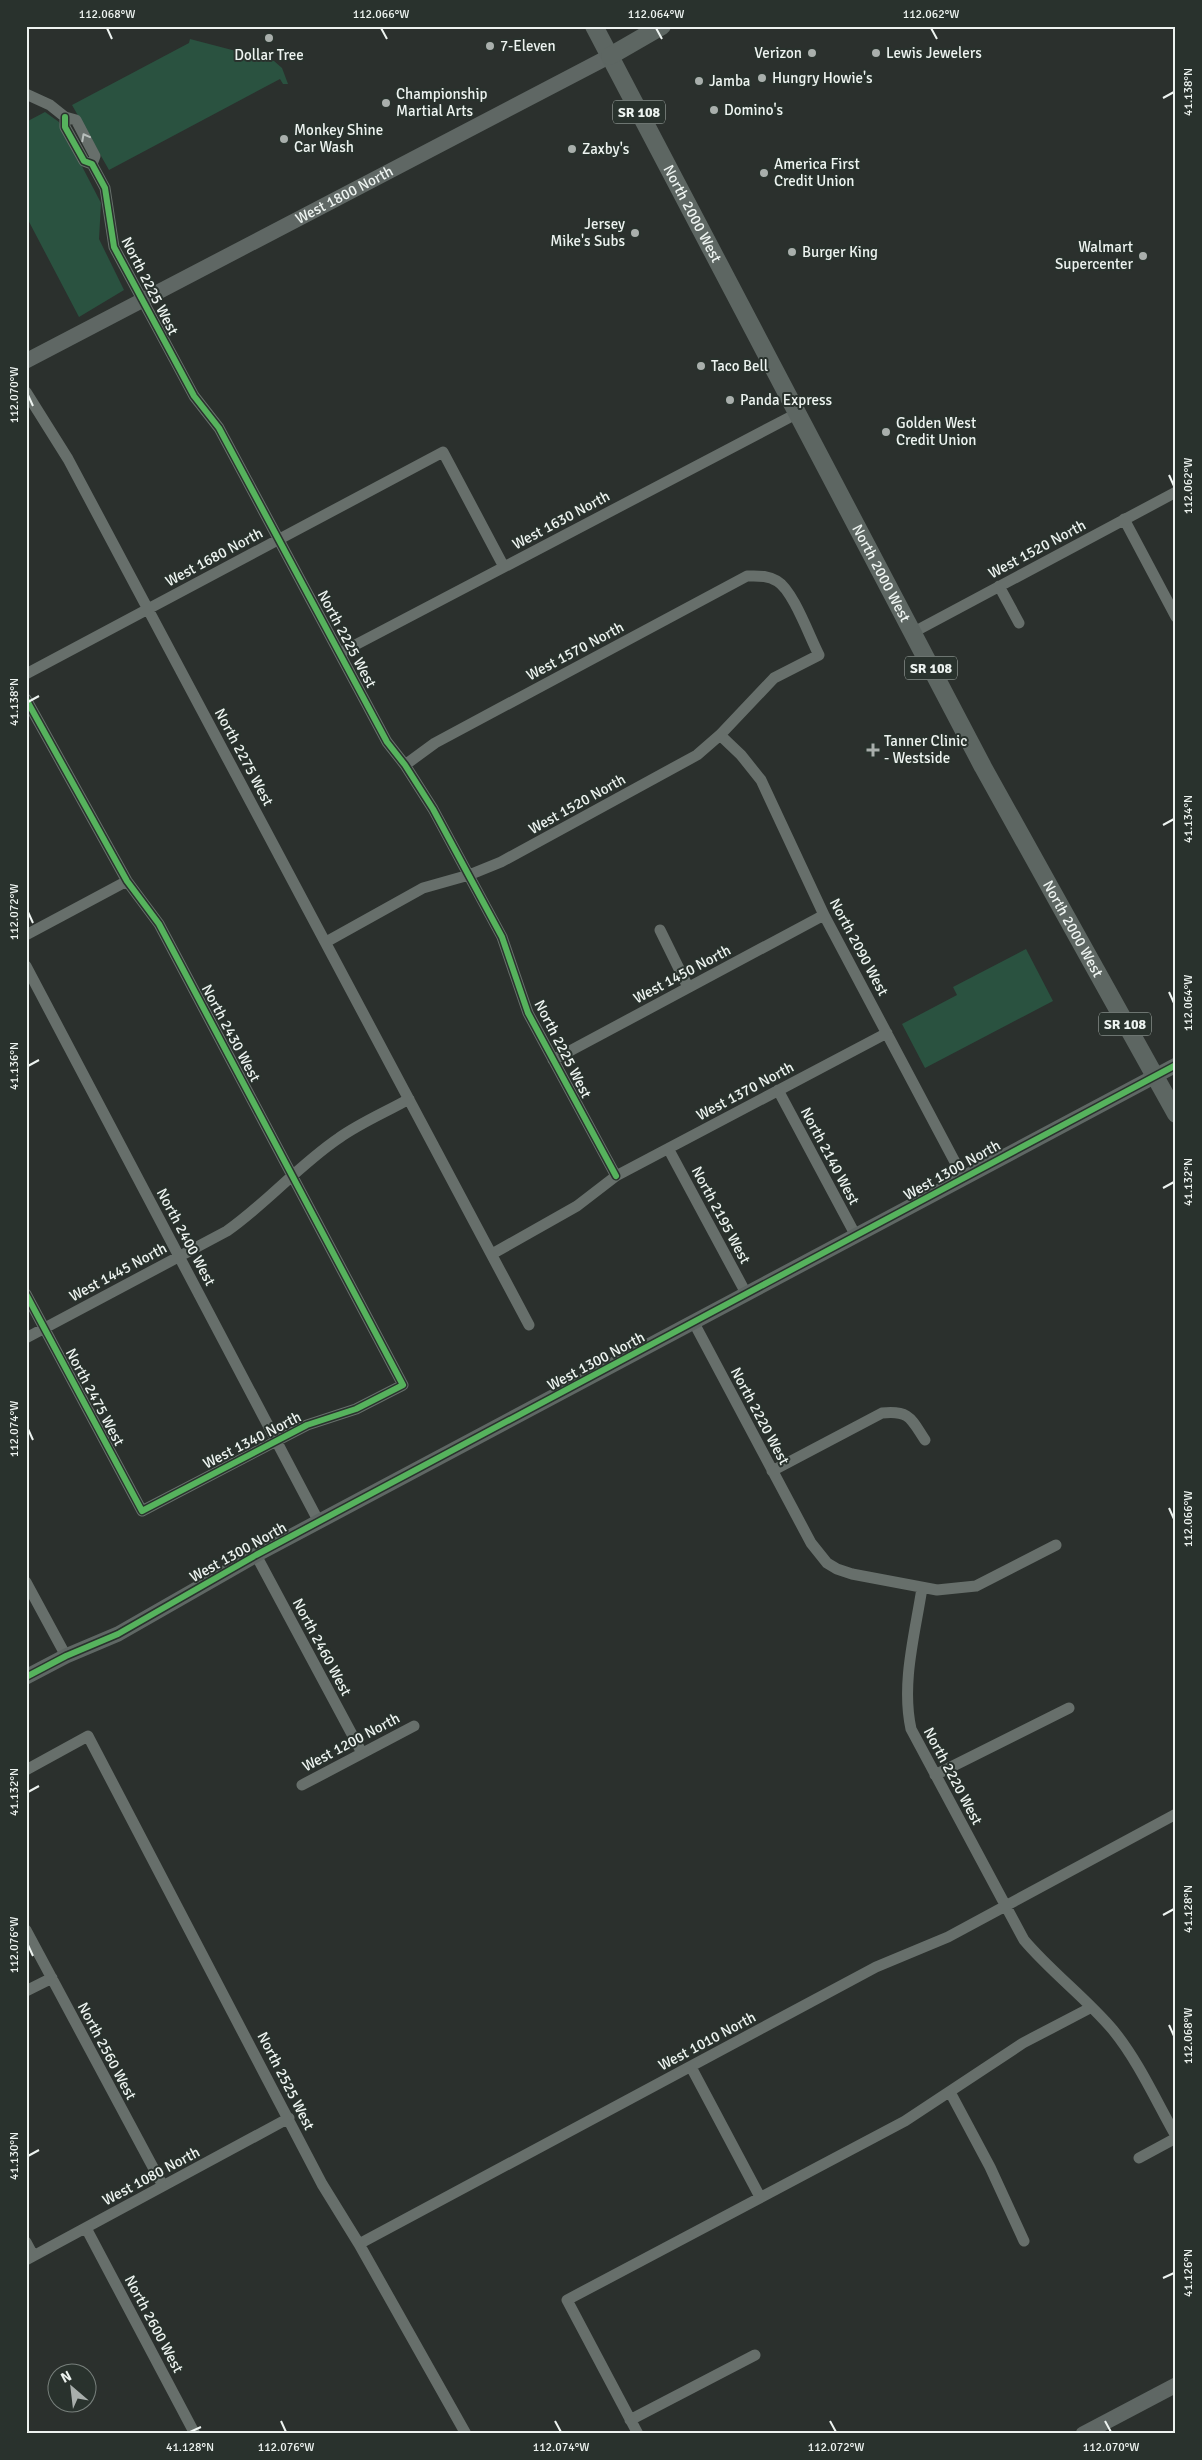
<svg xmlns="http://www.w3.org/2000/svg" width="1202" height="2460" font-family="Signika,sans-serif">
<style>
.grass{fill:#2a5240}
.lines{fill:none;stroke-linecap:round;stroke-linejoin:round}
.street{stroke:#676f6b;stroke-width:11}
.secondary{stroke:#5f6764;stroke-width:15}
.primary{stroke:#5d6662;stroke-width:18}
.cycleway-casing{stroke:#29322d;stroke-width:9}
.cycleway{stroke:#56b35d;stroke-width:6}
.oneway{stroke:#b7bebb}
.ticks{fill:none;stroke:#edf3f0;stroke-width:2}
.poi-dot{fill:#a9afac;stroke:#29322d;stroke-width:2}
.labels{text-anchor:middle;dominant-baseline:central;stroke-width:4;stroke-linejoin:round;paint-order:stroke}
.shield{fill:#29322d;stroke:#b2b9b6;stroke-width:1}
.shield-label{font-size:14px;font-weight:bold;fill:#edf3f0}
.poi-label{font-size:15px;fill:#edf3f0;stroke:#29322d;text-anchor:start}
.street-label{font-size:15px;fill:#edf3f0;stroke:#29322d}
.neatline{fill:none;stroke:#edf3f0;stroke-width:2}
.ticks-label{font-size:12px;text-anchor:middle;fill:#edf3f0}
</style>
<rect width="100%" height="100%" fill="#2b302d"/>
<path class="grass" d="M190,39L274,61L282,68L288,84H283L280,79L109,170L72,105L189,43Z
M45,112L59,122L101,203L99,239L124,290L79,317L26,216V122Z
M1026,949L1053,1001L925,1068L902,1024L957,995L953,987Z"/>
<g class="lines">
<path class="street" d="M26,94L50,105L65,117L76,120L95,156L92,164
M65,117V127L84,161L92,164L105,188L114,247L194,396L219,428L387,742L405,765L433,809L502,937L528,1013L616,1176
M26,392L68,459L529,1325
M1124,519L1176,617
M999,586L1019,623
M912,633L1176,492
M340,653L796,414
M26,674L443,452L504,567
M26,699L127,881L159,924L403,1385L356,1409L307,1425L142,1511L26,1294
M720,735L741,755L761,780L824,915L964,1179
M660,930L688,987
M26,935L127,881
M326,942L423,888L469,875L501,862L697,755L720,735L774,678L819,655C810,638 793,590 777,581C767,575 758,576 747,576L435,743L405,765
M26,966L319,1522
M553,1060L824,915
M778,1090L856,1236
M669,1150L747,1295
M492,1254L577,1206L616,1176L887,1033
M694,1323L811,1543L827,1563L837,1569L852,1574L937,1590L976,1586L1056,1545
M26,1338L227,1231C267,1203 299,1165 339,1138C360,1123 386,1112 409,1099
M772,1471L882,1413C910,1410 911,1419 925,1440
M256,1555L362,1753
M26,1582L66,1656
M922,1588C915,1634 901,1683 911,1729L1024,1940C1051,1972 1086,1998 1113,2030C1139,2062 1156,2101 1176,2136
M26,1770L88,1736L322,2184L359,2244L466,2434
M935,1775L1069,1708
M302,1785L414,1726
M26,1930L163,2186
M26,1991L52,1978
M691,2067L760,2197
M950,2092L990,2167L1024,2241
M1139,2158L1176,2138
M86,2228L195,2434
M26,2242L33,2255
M359,2244L876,1967L948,1937L1176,1814
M26,2260L289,2118
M630,2420L755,2355
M638,2434L567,2300L905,2121L1023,2043L1090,2008"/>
<g class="secondary">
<path id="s1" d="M26,361L610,56"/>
<path d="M26,1677L66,1656L118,1634L256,1555L1176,1065"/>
<path d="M1083,2434L1176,2385"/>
</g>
<g class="primary">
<path id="s2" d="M594,26L983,767L1176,1114"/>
<path d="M610,56L662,26"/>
</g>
<defs>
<path id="cycleway" d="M65,117V127L84,161L92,164L105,188L114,247L194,396L219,428L387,742L405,765L433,809L502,937L528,1013L616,1176
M26,699L127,881L159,924L403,1385L356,1409L307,1425L142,1511L26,1294
M26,1677L66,1656L118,1634L256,1555L1176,1065"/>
</defs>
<use href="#cycleway" class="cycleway-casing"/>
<use href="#cycleway" class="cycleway"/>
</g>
<defs><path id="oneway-chevron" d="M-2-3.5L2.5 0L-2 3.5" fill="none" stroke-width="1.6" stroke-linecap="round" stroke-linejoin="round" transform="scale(1.25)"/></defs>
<use class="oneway" href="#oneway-chevron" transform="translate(85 137) rotate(-118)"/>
<path class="ticks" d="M107,28L112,39M381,28L387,39M656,28L662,39M931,28L937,39M1163,98L1174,92M28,395L33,406M1169,475L1174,486M28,702L39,696M1163,825L1174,819M28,912L33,923M1169,992L1174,1003M28,1066L39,1060M1163,1188L1174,1182M28,1429L33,1440M1169,1508L1174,1519M28,1792L39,1786M1163,1915L1174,1909M28,1945L33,1956M1169,2025L1174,2036M28,2156L39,2150M1163,2278L1174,2273M281,2421L286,2432M555,2421L561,2432M830,2421L836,2432M1105,2421L1111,2432M190,2432L201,2427"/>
<g class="poi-dot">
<circle cx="269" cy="38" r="5"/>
<circle cx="490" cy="46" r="5"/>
<circle cx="812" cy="53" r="5"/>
<circle cx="876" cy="53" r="5"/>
<circle cx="762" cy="78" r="5"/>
<circle cx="699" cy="81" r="5"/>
<circle cx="386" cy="103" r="5"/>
<circle cx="714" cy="110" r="5"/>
<circle cx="284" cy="139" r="5"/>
<circle cx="572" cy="149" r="5"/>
<circle cx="764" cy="173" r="5"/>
<circle cx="635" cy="233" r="5"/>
<circle cx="792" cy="252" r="5"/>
<circle cx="1143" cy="256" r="5"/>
<circle cx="701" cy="366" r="5"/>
<circle cx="730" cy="400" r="5"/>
<circle cx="886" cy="432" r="5"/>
<path d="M870.5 742.5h5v5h5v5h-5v5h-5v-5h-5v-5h5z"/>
</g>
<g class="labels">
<g class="shield">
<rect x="613" y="100.5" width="52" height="23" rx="4"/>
<rect x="905" y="656.5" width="52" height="23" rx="4"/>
<rect x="1099" y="1012.5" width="52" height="23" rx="4"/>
</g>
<g class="shield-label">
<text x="639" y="112">SR 108</text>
<text x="931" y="668">SR 108</text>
<text x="1125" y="1024">SR 108</text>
</g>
<g class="poi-label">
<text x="500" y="46">7-Eleven</text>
<text x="802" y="53" text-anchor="end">Verizon</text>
<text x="886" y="53">Lewis Jewelers</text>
<text x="269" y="55" text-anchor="middle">Dollar Tree</text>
<text x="772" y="78">Hungry Howie's</text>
<text x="709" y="81">Jamba</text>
<text x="396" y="94">Championship<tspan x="396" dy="17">Martial Arts</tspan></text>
<text x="724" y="110">Domino's</text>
<text x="294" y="130">Monkey Shine<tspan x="294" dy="17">Car Wash</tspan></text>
<text x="582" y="149">Zaxby's</text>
<text x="774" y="164">America First<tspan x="774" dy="17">Credit Union</tspan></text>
<text x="625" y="224" text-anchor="end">Jersey<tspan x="625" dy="17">Mike's Subs</tspan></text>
<text x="1133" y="247" text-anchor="end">Walmart<tspan x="1133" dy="17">Supercenter</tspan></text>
<text x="802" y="252">Burger King</text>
<text x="711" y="366">Taco Bell</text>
<text x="740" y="400">Panda Express</text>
<text x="896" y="423">Golden West<tspan x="896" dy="17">Credit Union</tspan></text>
<text x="884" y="741">Tanner Clinic<tspan x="884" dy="17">- Westside</tspan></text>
</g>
<g class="street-label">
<text stroke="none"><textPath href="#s1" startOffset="359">West 1800 North</textPath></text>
<text stroke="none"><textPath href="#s2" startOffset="212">North 2000 West</textPath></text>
<text transform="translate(150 286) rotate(63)">North 2225 West</text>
<text transform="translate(561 520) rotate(-28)">West 1630 North</text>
<text transform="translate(1037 549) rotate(-28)">West 1520 North</text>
<text transform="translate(214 557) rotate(-28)">West 1680 North</text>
<text stroke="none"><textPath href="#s2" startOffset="618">North 2000 West</textPath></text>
<text transform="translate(347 639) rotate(62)">North 2225 West</text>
<text transform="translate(575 651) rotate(-28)">West 1570 North</text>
<text transform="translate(244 757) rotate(62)">North 2275 West</text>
<text transform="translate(577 804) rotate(-29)">West 1520 North</text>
<text stroke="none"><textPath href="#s2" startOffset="1022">North 2000 West</textPath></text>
<text transform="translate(859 947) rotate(62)">North 2090 West</text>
<text transform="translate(682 974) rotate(-28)">West 1450 North</text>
<text transform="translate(231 1033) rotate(62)">North 2430 West</text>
<text transform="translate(563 1049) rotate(63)">North 2225 West</text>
<text transform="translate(745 1091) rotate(-28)">West 1370 North</text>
<text transform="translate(830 1156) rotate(62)">North 2140 West</text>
<text transform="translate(952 1170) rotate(-29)">West 1300 North</text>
<text transform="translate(721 1215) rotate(62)">North 2195 West</text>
<text transform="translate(186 1237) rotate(62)">North 2400 West</text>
<text transform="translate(118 1272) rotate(-28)">West 1445 North</text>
<text transform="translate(596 1361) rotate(-28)">West 1300 North</text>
<text transform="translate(95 1397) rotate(62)">North 2475 West</text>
<text transform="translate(760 1416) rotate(62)">North 2220 West</text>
<text transform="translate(252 1440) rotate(-27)">West 1340 North</text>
<text transform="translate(238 1552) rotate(-29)">West 1300 North</text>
<text transform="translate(322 1647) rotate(62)">North 2460 West</text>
<text transform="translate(351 1742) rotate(-28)">West 1200 North</text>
<text transform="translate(953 1776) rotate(62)">North 2220 West</text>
<text transform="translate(707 2041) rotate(-28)">West 1010 North</text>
<text transform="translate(107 2051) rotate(62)">North 2560 West</text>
<text transform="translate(286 2081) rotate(63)">North 2525 West</text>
<text transform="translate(151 2176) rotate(-28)">West 1080 North</text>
<text transform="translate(154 2324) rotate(62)">North 2600 West</text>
</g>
</g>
<rect width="1202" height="2460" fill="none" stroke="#29322d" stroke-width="55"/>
<g transform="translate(72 2388) rotate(332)"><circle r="24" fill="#29322d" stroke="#777f7b"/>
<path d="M0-4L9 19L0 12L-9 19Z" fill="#a9afac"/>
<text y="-8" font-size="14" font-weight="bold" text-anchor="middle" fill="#edf3f0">N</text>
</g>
<rect x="28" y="28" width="1146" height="2404" class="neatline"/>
<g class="ticks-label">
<text x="107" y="18">112.068°W</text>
<text x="381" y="18">112.066°W</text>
<text x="656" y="18">112.064°W</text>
<text x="931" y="18">112.062°W</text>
<text transform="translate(1188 92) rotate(-90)" y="4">41.138°N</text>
<text transform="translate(14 395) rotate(-90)" y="4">112.070°W</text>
<text transform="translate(1188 486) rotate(-90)" y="4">112.062°W</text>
<text transform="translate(14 702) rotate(-90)" y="4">41.138°N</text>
<text transform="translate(1188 819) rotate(-90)" y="4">41.134°N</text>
<text transform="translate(14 912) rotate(-90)" y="4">112.072°W</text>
<text transform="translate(1188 1003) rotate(-90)" y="4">112.064°W</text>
<text transform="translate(14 1066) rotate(-90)" y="4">41.136°N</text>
<text transform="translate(1188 1182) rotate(-90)" y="4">41.132°N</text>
<text transform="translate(14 1429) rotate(-90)" y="4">112.074°W</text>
<text transform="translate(1188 1519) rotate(-90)" y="4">112.066°W</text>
<text transform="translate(14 1792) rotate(-90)" y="4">41.132°N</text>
<text transform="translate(1188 1909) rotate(-90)" y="4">41.128°N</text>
<text transform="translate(14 1945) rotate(-90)" y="4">112.076°W</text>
<text transform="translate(1188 2036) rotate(-90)" y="4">112.068°W</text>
<text transform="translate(14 2156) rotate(-90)" y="4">41.130°N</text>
<text transform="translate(1188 2273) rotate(-90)" y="4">41.126°N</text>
<text x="190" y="2451">41.128°N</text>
<text x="286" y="2451">112.076°W</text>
<text x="561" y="2451">112.074°W</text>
<text x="836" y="2451">112.072°W</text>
<text x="1111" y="2451">112.070°W</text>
</g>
</svg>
